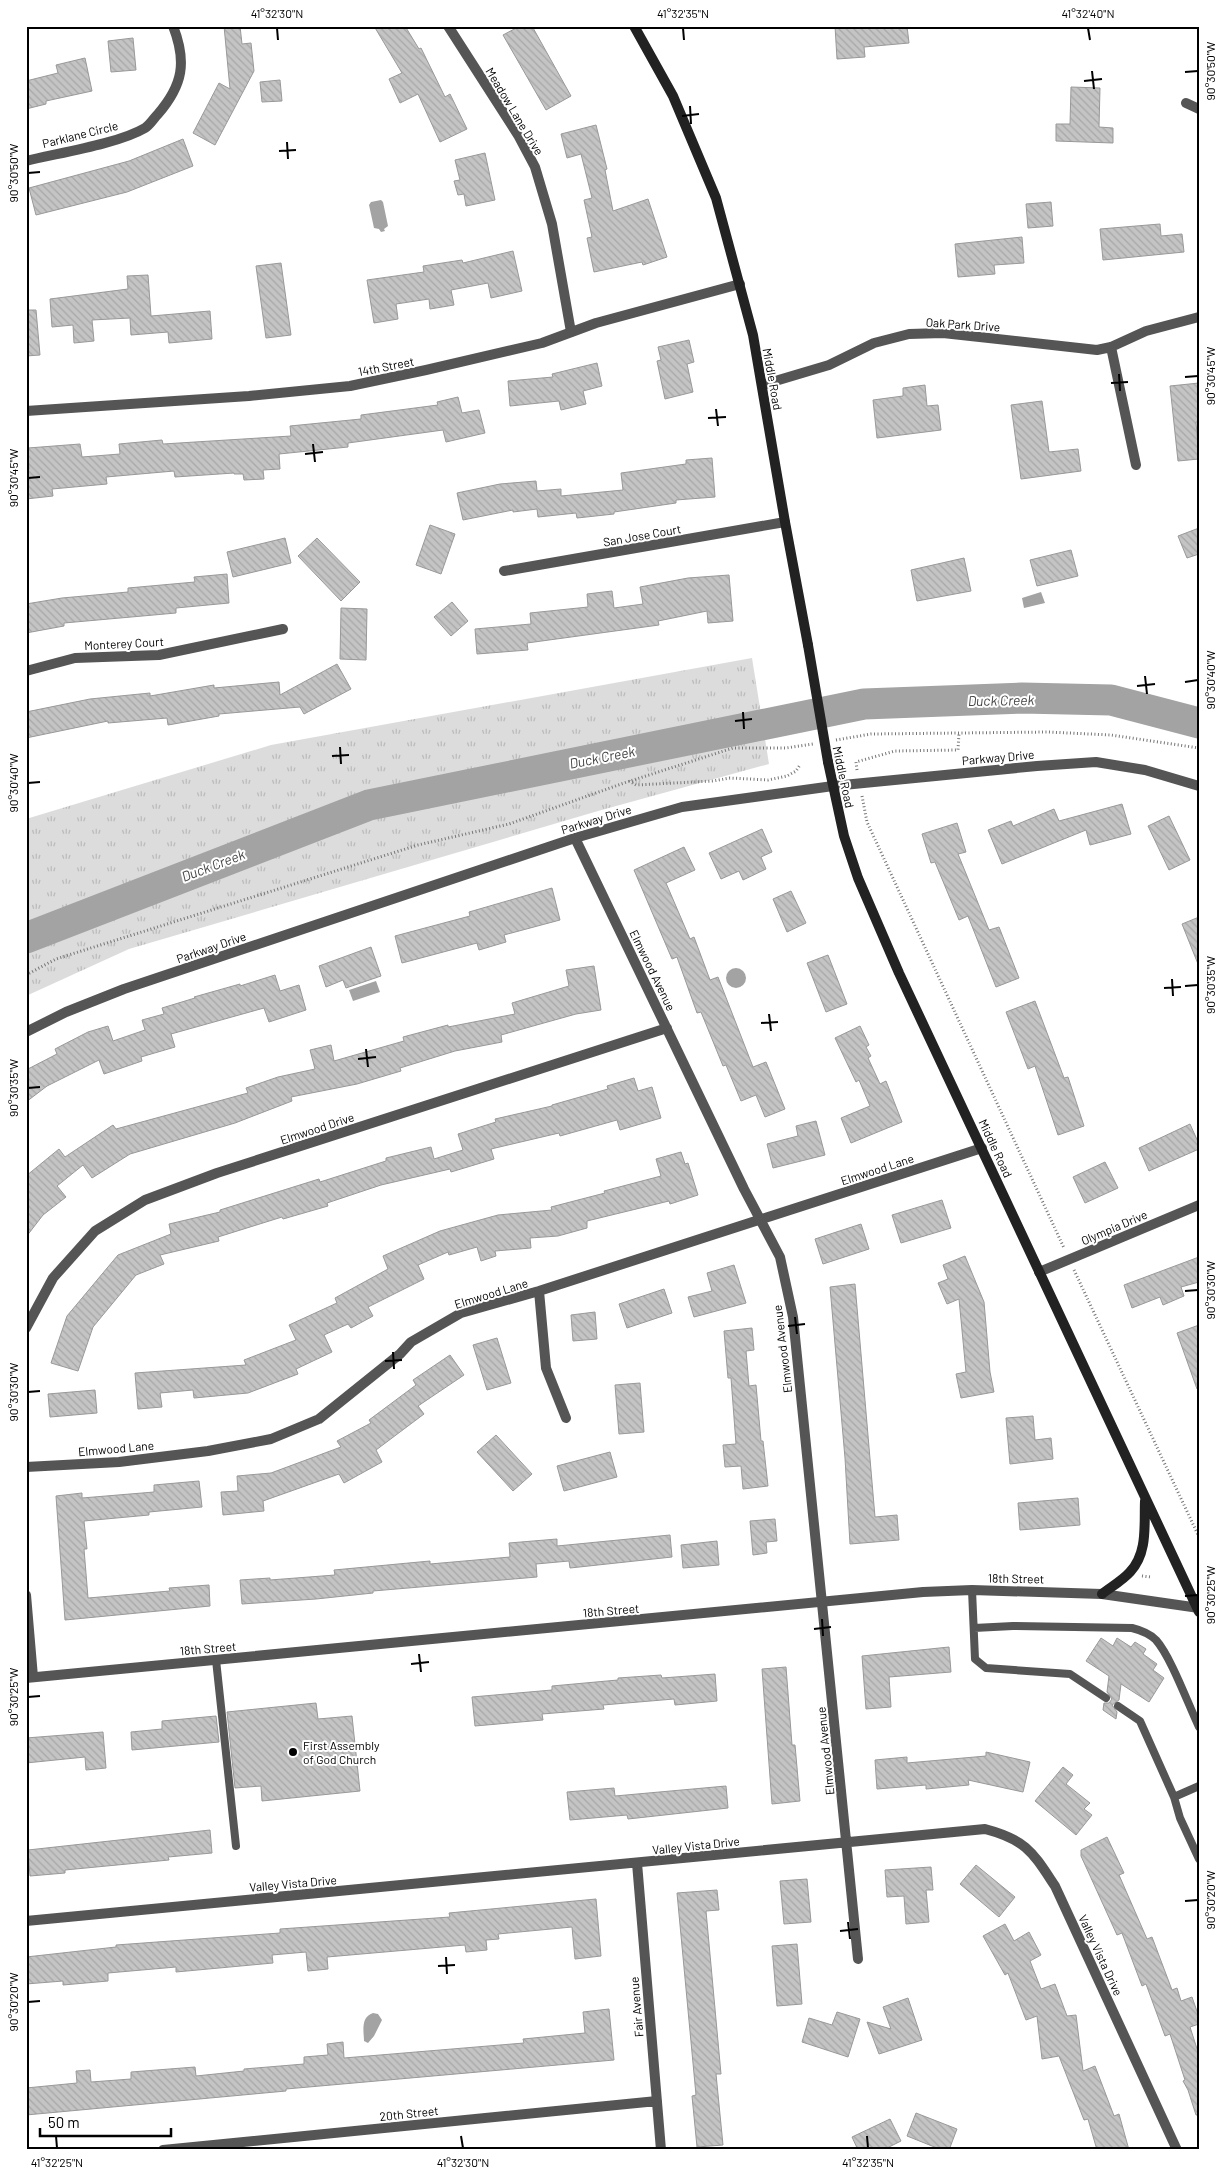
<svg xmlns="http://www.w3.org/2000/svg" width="1225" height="2176" font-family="Barlow,sans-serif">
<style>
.grass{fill:url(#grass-tufts)}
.water{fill:#a3a3a3}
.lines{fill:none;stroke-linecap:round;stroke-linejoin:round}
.river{stroke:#a3a3a3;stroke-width:31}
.building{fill:url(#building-back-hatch);stroke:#999}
.path{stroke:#777;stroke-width:3;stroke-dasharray:1 2.5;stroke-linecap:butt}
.service{stroke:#555;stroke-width:8}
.minor{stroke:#555;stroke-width:10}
.tertiary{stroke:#555;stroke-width:10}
.secondary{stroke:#222;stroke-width:10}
.secondary-bridge{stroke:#222;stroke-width:10}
.ticks{fill:none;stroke:#000;stroke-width:2}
.poi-dot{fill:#000;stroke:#fff;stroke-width:2}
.labels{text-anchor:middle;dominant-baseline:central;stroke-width:4;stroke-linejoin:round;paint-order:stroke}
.street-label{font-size:12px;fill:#000;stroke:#fff}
.poi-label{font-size:12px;fill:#000;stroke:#fff;text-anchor:start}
.water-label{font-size:14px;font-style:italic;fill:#444;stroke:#fff}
.neatline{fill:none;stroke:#000;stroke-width:2}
.ticks-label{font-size:12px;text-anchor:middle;fill:#000}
</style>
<defs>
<pattern id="grass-tufts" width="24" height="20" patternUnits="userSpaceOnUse" patternTransform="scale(1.25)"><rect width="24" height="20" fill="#dcdcdc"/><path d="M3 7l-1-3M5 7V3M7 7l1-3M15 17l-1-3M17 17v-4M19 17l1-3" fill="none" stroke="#bbb"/></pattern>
<pattern id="building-back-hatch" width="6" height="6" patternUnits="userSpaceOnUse" patternTransform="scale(1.25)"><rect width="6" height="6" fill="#c4c4c4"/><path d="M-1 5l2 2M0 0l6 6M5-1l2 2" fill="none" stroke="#a7a7a7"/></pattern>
</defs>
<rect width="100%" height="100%" fill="#fff"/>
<path class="grass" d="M752,658L769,764L598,811L129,949L26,996V819L271,745Z"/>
<path class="water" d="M381,200L383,202L388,226L384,229L385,231L381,232L379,229L374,228L369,205L371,202Z
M1041,592L1045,603L1024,608L1022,598Z
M726 978a10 10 0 1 1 20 0a10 10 0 1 1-20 0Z
M376,981L380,992L353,1001L349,990Z
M373,2013L378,2014L382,2020L374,2036L368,2043L364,2041C364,2033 360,2017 373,2013Z"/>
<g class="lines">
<path class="river" d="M26,938L369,805L864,704L1022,698L1111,700L1199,723"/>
</g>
<path class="building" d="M224,26H240L242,44L251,43L254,71L215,145L193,133L219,83L230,89Z
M374,26H405L419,49L421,48L445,97L450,94L467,129L440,142L418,94L400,103L389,79L402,73Z
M520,26H532L571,96L546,110L503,35Z
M835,26H907L909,43L864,47L865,57L837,59Z
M133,38L136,70L111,72L108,41Z
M85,58L92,91L46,101V104L26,109V81L58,73L56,65Z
M280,80L282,101L262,102L260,82Z
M1071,87L1100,88L1099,127L1113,128V143L1056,141V124H1070Z
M596,125L607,169L605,170L613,211L648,199L667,257L643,265L642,262L594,272L587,238L592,237L584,200L592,198L581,154L567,158L561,134Z
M183,139L193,166L127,192L36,215L29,188L129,161Z
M485,153L495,200L466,206L464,194L458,195L454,181L460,180L455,160Z
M1051,202L1053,226L1028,228L1026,204Z
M1160,224L1161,236L1182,234L1184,252L1103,260L1100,229Z
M1022,237L1024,263L994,265L995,274L958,277L955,244Z
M513,251L522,291L491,298L488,283L451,290L454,305L430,309L429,299L396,304L398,319L374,323L367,280L424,272L423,266L462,260L463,263Z
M281,263L291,335L266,338L256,266Z
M148,275L151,316L210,311L212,339L169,343L168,332L131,335L130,318L92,320L94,341L74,343L73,325L52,327L50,299L128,289L127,276Z
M26,310H36L40,355L26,356Z
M689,340L694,362L687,364L693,392L665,399L657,361L661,360L658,347Z
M597,363L602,386L583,391L586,404L561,410L559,401L510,406L508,381L553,377L552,374Z
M1199,383V422H1196L1199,459L1178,461L1170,386Z
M925,385L927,406L938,405L941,430L877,438L873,400L903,396V388Z
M458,397L462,413L479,410L485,433L446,442L443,430L348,443V447L279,454L280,469L263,470L264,479L244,480L243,474H234V473L175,477L174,471L106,477L107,484L52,489L53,496L26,499V469H29L28,448L80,444L82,457L120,454L119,444L162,440L163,444L291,436L290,426L361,419V415L438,405L437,402Z
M1042,401L1049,452L1078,449L1081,471L1021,479L1011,405Z
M712,458L715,497L676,500V503L614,512V514L577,518L576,513L538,517L537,509L513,512V510L463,520L457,493L500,484L536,481L537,491L561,489V496L623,490L621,473L686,464V460Z
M430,525L455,534L441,574L416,565Z
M1199,528V554L1187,558L1178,536Z
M285,538L291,563L233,577L227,552Z
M317,538L360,582L341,601L298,556Z
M1071,550L1078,576L1037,586L1030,560Z
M964,558L971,591L917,601L911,570Z
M227,574L229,603L176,608V613L64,623V626L26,633V604L62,598L128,592V588L195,582L194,577Z
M729,575L733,621L708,623L707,611L658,621L659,625L527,643L528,650L477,654L475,629L531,624L530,613L588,607L587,594L612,591L614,608L643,604L640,587L688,578Z
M452,602L468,621L451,636L434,617Z
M341,608L367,609L366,660L340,659Z
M337,664L351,689L304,714L300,707L219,714V716L168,725L167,718L108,723V721L26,738V712L90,699L150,693V696L214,685V688L279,682L280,695Z
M1122,804L1131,834L1090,845L1086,830L1002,864L988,830L1011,821L1013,826L1054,809L1059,821Z
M1169,816L1190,860L1169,870L1148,826Z
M957,823L966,852L958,854L989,930L999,927L1019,978L996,987L968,916L959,920L935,862L931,863L922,834Z
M762,829L772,852L761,857L766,869L743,880L739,871L721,879L709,853Z
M684,847L695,870L666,883L690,939L694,937L710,980L718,977L753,1067L766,1062L785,1109L765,1117L756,1095L741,1101L726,1065L723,1066L701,1012L697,1013L677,957L672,959L634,870Z
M552,888L560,920L504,935L506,942L479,950L477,943L402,963L395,936L470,916L469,912Z
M791,891L806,923L787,932L773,899Z
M1199,917V964H1198L1182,924Z
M371,947L381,976L346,988L343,980L326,987L319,966Z
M828,955L847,1004L826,1012L807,963Z
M594,966L601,1010L576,1014L501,1035L502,1042L455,1051L400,1068L401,1071L357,1084L291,1097L292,1101L235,1123L130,1154L92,1178L83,1165L57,1186L66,1197L43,1215L26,1237V1176L59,1149L65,1157L113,1125L116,1129L248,1093L246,1088L278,1077L315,1069L310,1050L331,1045L334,1061L404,1041L403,1037L448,1025V1027L515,1014L512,1003L569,986L566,970Z
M275,975L280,991L299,985L306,1010L269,1022L264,1008L171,1034L175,1047L141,1057L142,1061L104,1074L99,1060L47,1086L26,1102V1070L57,1054L55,1049L88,1032L108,1026L113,1041L145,1030L142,1020L164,1014L162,1008L195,998L194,997L240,984V986Z
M1035,1001L1064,1078L1068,1077L1084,1126L1058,1135L1035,1066L1028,1069L1006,1012Z
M860,1026L869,1045L866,1047L871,1056L868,1058L880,1084L886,1081L902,1122L851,1143L841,1118L870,1106L859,1080L856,1082L835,1038Z
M634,1078L638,1091L652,1087L661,1118L620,1130L617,1120L560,1136L559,1133L491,1149L494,1159L451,1172L450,1169L381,1185L327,1203L328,1206L283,1219L282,1217L218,1237L219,1241L160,1255L164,1264L136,1275L93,1327L78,1371L51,1363L67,1316L118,1255L171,1234L169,1224L220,1212V1210L319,1179L320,1182L386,1161V1158L431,1147L434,1159L463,1150L458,1134L496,1122L495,1119L552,1106V1105L608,1089L607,1086Z
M816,1121L825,1155L773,1168L767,1144L798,1136L796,1126Z
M1190,1124L1199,1144V1149L1149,1171L1139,1148Z
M681,1152L685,1164L688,1163L698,1195L670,1204L669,1201L587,1221V1228L558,1236L530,1238L531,1248L495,1251L496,1256L481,1261L477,1247L449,1255L448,1252L418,1265L424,1279L368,1307L373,1316L351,1328L348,1324L324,1335L332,1352L296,1369L298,1374L248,1393L194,1398L193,1390L160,1393L162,1407L138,1409L135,1373L246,1365L244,1360L296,1340L289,1325L337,1303L335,1298L388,1269L383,1256L440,1231L498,1215L552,1210L551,1207L605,1193L604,1191L661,1176L656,1159Z
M1105,1162L1118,1188L1085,1203L1073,1177Z
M942,1200L951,1228L901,1243L892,1215Z
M861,1224L869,1249L823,1264L815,1239Z
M965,1256L984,1302L990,1372L994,1392L961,1398L956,1374L966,1372L959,1299L947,1304L938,1283L948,1279L943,1265Z
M1199,1257V1282L1181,1287L1184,1296L1163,1305L1160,1297L1132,1308L1124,1285Z
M734,1265L746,1303L694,1317L688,1297L712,1291L707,1273Z
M855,1284L875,1517L897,1515L899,1540L850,1544L845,1458L830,1287Z
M664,1289L672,1313L627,1328L619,1304Z
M595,1312L597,1339L573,1341L571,1315Z
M1199,1325V1389H1197L1177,1333Z
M752,1328L754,1350L746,1351L749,1386L756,1385L761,1441H763L768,1486L743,1489L741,1466L725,1467L723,1445L736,1444L731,1378H728L724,1331Z
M497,1338L511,1383L487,1390L473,1345Z
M450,1355L464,1375L418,1406L424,1414L376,1450L382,1462L344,1483L339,1474L263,1501L264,1511L223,1515L221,1492L238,1491L237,1476L271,1473L341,1447L337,1441L371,1423L369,1420L416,1385L413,1380Z
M640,1383L644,1432L619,1434L615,1385Z
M95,1390L97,1413L50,1417L48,1394Z
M1033,1416L1035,1440L1051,1438L1053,1459L1010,1464L1006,1418Z
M496,1435L532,1474L513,1491L477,1452Z
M610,1452L617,1477L564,1491L557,1466Z
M199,1481L202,1507L149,1512V1515L84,1521L87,1549H84L88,1598L170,1591L169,1588L209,1585L210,1606L65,1620L56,1496L82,1493V1498L154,1492V1485Z
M1078,1498L1080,1525L1020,1530L1018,1503Z
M775,1519L777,1541L766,1542L767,1553L753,1555L750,1521Z
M670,1535L672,1557L570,1568L569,1561L536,1564L537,1577L373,1591V1593L316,1599L242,1604L240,1580L270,1578V1580L335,1575L334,1570L430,1561V1564L510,1557L509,1543L557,1539V1546Z
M717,1541L719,1565L683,1568L681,1545Z
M1101,1638L1113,1646L1117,1638L1131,1647L1135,1642L1146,1649L1143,1654L1157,1664L1153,1670L1164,1678L1149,1702L1121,1684L1119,1700L1112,1705L1117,1712L1116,1719L1103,1710L1104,1703H1109L1112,1699L1107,1692L1109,1676L1086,1661Z
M949,1647L951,1672L889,1677L891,1707L866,1709L862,1656Z
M786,1667L792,1745H795L800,1801L772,1804L762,1669Z
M715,1674L717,1701L675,1705L674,1699L603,1705L604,1709L542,1714L543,1720L475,1726L472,1697L552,1690V1686L618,1680V1678L661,1675L662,1678Z
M316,1703L318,1719L352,1716L360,1791L262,1801L261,1786L235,1788L227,1712Z
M216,1716L219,1742L132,1750L131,1732L162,1729V1721Z
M103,1732L106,1768L86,1770L85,1757L26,1763V1738Z
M986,1752L1030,1762L1023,1792L968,1780L969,1785L926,1789V1785L877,1789L875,1760L907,1757V1763L986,1756Z
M1063,1767L1073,1775L1066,1784L1090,1803L1084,1809L1092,1815L1076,1835L1035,1801Z
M726,1786L728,1808L628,1819L627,1815L570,1820L567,1792L614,1788L615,1796Z
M210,1830L212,1853L168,1857L169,1860L65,1870V1873L30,1876L28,1850Z
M1107,1837L1124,1873L1119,1875L1147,1939L1152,1937L1172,1990L1177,1988L1181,2001L1192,1997L1199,2017V2024L1190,2027L1199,2055V2115H1196L1188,2090L1183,2081L1185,2080L1170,2034L1165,2036L1146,1984L1142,1986L1122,1933L1117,1935L1081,1856V1850Z
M976,1865L1015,1897L999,1917L960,1884Z
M931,1867L933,1890H926L929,1922L906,1924L904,1896L887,1897L885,1870Z
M807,1879L811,1922L784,1924L780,1881Z
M717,1890L719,1910L706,1911L721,2074H716L723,2145L697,2147L692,2096L696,2095L677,1893Z
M596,1899L601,1956L575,1959L572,1927L498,1934L499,1939L486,1940L487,1950L466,1952L465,1945L327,1957L328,1969L308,1971L306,1952L272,1955L273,1963L176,1972V1967L108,1973V1981L63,1985V1981L26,1984V1957L116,1947V1945L280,1933V1929L450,1917L449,1913Z
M1005,1924L1014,1941L1029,1932L1041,1955L1030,1961L1041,1989L1055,1984L1067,2016L1076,2015L1083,2071L1095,2066L1114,2116L1119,2114L1129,2150H1097L1088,2119L1084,2120L1059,2056L1042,2059L1037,2016L1026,2020L1008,1973L1005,1975L983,1936Z
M797,1944L802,2004L777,2006L772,1946Z
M908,1998L922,2040L879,2054L867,2022L891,2029L883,2007Z
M609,2009L614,2060L286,2089V2091L26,2115V2088L77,2083L76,2071L90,2070L91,2082L131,2079V2072L195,2067L196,2076L244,2071V2069L304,2064V2057L328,2055L327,2044L343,2042L344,2058L524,2043L523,2039L585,2033L583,2012Z
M837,2012L860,2019L848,2057L802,2042L809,2018L832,2025Z
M916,2113L957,2129L949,2150H942L907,2136Z
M890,2119L901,2141L883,2150H858L852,2137Z"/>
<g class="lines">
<path class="path" d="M836,740L871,734L1048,732L1111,735L1199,748
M857,770L856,762L895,751L958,750L959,733
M629,781L636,785L713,781L730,778L768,780L787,776L796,771L800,765
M862,796L867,822L1064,1248
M26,975L56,959L418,845L509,824L624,783L733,748H786L813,744
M1074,1270L1199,1537
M1142,1576L1151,1577"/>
<path class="service" d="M972,1590L975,1659L986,1668L1070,1674L1106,1698
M974,1628L1013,1626L1132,1628C1140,1630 1149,1633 1156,1640C1171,1657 1188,1704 1199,1727
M216,1660L236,1846
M1118,1706L1140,1721L1174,1797L1180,1818L1199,1859
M1174,1797L1199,1786"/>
<path class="minor" d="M448,26L518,135L535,167L552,224L571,332
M1186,103L1199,109
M26,161C58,153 118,144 145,128C150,125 154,118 158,114C183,85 187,62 173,26
M1111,347L1136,465
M762,385L829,365L874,343L909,334L943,333L1097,350L1111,347L1146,331L1199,317
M504,571L785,522
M26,671L75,658L159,655L283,629
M575,838L744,1189L780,1257L793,1317L858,1959
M26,1032L66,1012L124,989L575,838L682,807L833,786L1037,766L1096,762L1145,770L1199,786
M1039,1272L1199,1205
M539,1291L546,1368L566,1418
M26,1328L53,1278L95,1231L145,1200L217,1173L667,1028
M26,1467L119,1462L208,1451L271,1439L319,1419L400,1354L411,1342L461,1313L539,1291L982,1148
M26,1595L33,1677
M637,1863L661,2150
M26,1921L985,1829C1027,1840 1033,1853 1055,1886L1177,2150
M163,2150L657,2101"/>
<path class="tertiary" d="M26,411L249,396L350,386L426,370L542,343L596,323L740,284
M26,1678L923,1592L972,1590L1102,1594L1199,1608"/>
<path class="secondary" d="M634,26L673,96L716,198L753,335L785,522L808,645
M828,762L844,836L858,878L899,973L1199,1612
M1102,1594C1111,1587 1123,1580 1130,1572C1148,1553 1144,1525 1145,1501"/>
<path class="secondary-bridge" d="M808,645L828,762"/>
</g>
<path class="ticks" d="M277,28L278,40M683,28L684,40M1088,28L1090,40M1092,71L1094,89M1185,72L1198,71M1084,81L1102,79M690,106L691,124M682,116L699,114M287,142L288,159M279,151L296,150M28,173L40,172M1119,374L1120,391M1185,377L1198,376M1111,383L1128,382M716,409L718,426M708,418L726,417M313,444L315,462M305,454L323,452M28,478L40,477M1145,676L1147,694M1185,682L1198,680M1137,686L1155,684M743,712L744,729M735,721L752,719M340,747L341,764M332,756L349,755M28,783L40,782M1172,979L1173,996M1185,986L1198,985M1164,988L1181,987M769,1014L771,1031M761,1023L778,1022M366,1049L368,1067M358,1059L376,1057M28,1088L40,1087M1185,1291L1198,1290M795,1317L797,1334M788,1326L805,1324M393,1352L394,1369M385,1361L402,1360M28,1392L40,1391M1185,1596L1198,1595M822,1619L823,1636M814,1629L831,1627M419,1654L421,1672M411,1664L429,1662M28,1697L40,1696M1185,1901L1198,1900M848,1922L850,1939M840,1931L858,1929M446,1957L447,1974M438,1966L455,1965M28,2002L40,2001M56,2136L57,2148M461,2136L463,2148M867,2136L868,2148"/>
<circle class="poi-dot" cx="293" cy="1752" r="5"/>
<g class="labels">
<g class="street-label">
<text transform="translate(515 111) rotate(59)">Meadow Lane Drive</text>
<text transform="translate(80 134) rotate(-14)">Parklane Circle</text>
<text transform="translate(963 324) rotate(4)">Oak Park Drive</text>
<text transform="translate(386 366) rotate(-11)">14th Street</text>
<text transform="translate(773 379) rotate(80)">Middle Road</text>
<text transform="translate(642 535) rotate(-10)">San Jose Court</text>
<text transform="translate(124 643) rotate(-3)">Monterey Court</text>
<text transform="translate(998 757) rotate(-5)">Parkway Drive</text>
<text transform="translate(844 777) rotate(78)">Middle Road</text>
<text transform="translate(596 819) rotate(-17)">Parkway Drive</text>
<text transform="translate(211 947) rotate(-19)">Parkway Drive</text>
<text transform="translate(653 970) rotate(64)">Elmwood Avenue</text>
<text transform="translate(317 1128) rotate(-18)">Elmwood Drive</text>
<text transform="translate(996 1148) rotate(65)">Middle Road</text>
<text transform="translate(877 1169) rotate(-18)">Elmwood Lane</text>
<text transform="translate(1114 1227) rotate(-23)">Olympia Drive</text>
<text transform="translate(491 1293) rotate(-17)">Elmwood Lane</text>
<text transform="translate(782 1349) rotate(-97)">Elmwood Avenue</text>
<text transform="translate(116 1448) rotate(-5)">Elmwood Lane</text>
<text transform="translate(1016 1578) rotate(1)">18th Street</text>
<text transform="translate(611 1610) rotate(-5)">18th Street</text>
<text transform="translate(208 1648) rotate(-5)">18th Street</text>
<text transform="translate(825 1751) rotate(-96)">Elmwood Avenue</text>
<text transform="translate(696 1845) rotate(-6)">Valley Vista Drive</text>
<text transform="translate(293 1883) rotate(-5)">Valley Vista Drive</text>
<text transform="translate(1101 1955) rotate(65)">Valley Vista Drive</text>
<text transform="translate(636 2007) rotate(-95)">Fair Avenue</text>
<text transform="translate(409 2113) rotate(-6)">20th Street</text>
</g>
<g class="poi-label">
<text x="303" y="1745">First Assembly<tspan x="303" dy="14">of God Church</tspan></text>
</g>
<g class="water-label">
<text transform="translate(1001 700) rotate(-1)">Duck Creek</text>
<text transform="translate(602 757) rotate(-11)">Duck Creek</text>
<text transform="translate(213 865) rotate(-21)">Duck Creek</text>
</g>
</g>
<rect width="1225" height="2176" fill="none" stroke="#ffffff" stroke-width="55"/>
<path d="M40 2128v8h131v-8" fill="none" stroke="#000000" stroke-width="2.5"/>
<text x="48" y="2128" font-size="15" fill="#000000" stroke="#ffffff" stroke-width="4" paint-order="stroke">50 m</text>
<rect x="28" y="28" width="1170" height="2120" class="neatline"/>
<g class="ticks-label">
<text x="277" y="18">41°32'30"N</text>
<text x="683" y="18">41°32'35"N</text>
<text x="1088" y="18">41°32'40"N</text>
<text transform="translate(1211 71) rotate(-90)" y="4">90°30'50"W</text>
<text transform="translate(14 173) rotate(-90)" y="4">90°30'50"W</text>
<text transform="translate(1211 376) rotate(-90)" y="4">90°30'45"W</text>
<text transform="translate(14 478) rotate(-90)" y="4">90°30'45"W</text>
<text transform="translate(1211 680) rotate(-90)" y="4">90°30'40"W</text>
<text transform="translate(14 783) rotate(-90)" y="4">90°30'40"W</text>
<text transform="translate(1211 985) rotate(-90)" y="4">90°30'35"W</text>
<text transform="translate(14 1088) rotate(-90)" y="4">90°30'35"W</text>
<text transform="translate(1211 1290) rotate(-90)" y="4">90°30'30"W</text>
<text transform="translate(14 1392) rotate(-90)" y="4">90°30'30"W</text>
<text transform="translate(1211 1595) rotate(-90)" y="4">90°30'25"W</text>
<text transform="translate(14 1697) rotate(-90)" y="4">90°30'25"W</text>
<text transform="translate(1211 1900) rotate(-90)" y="4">90°30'20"W</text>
<text transform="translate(14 2002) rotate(-90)" y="4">90°30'20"W</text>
<text x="57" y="2167">41°32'25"N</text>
<text x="463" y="2167">41°32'30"N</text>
<text x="868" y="2167">41°32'35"N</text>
</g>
</svg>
